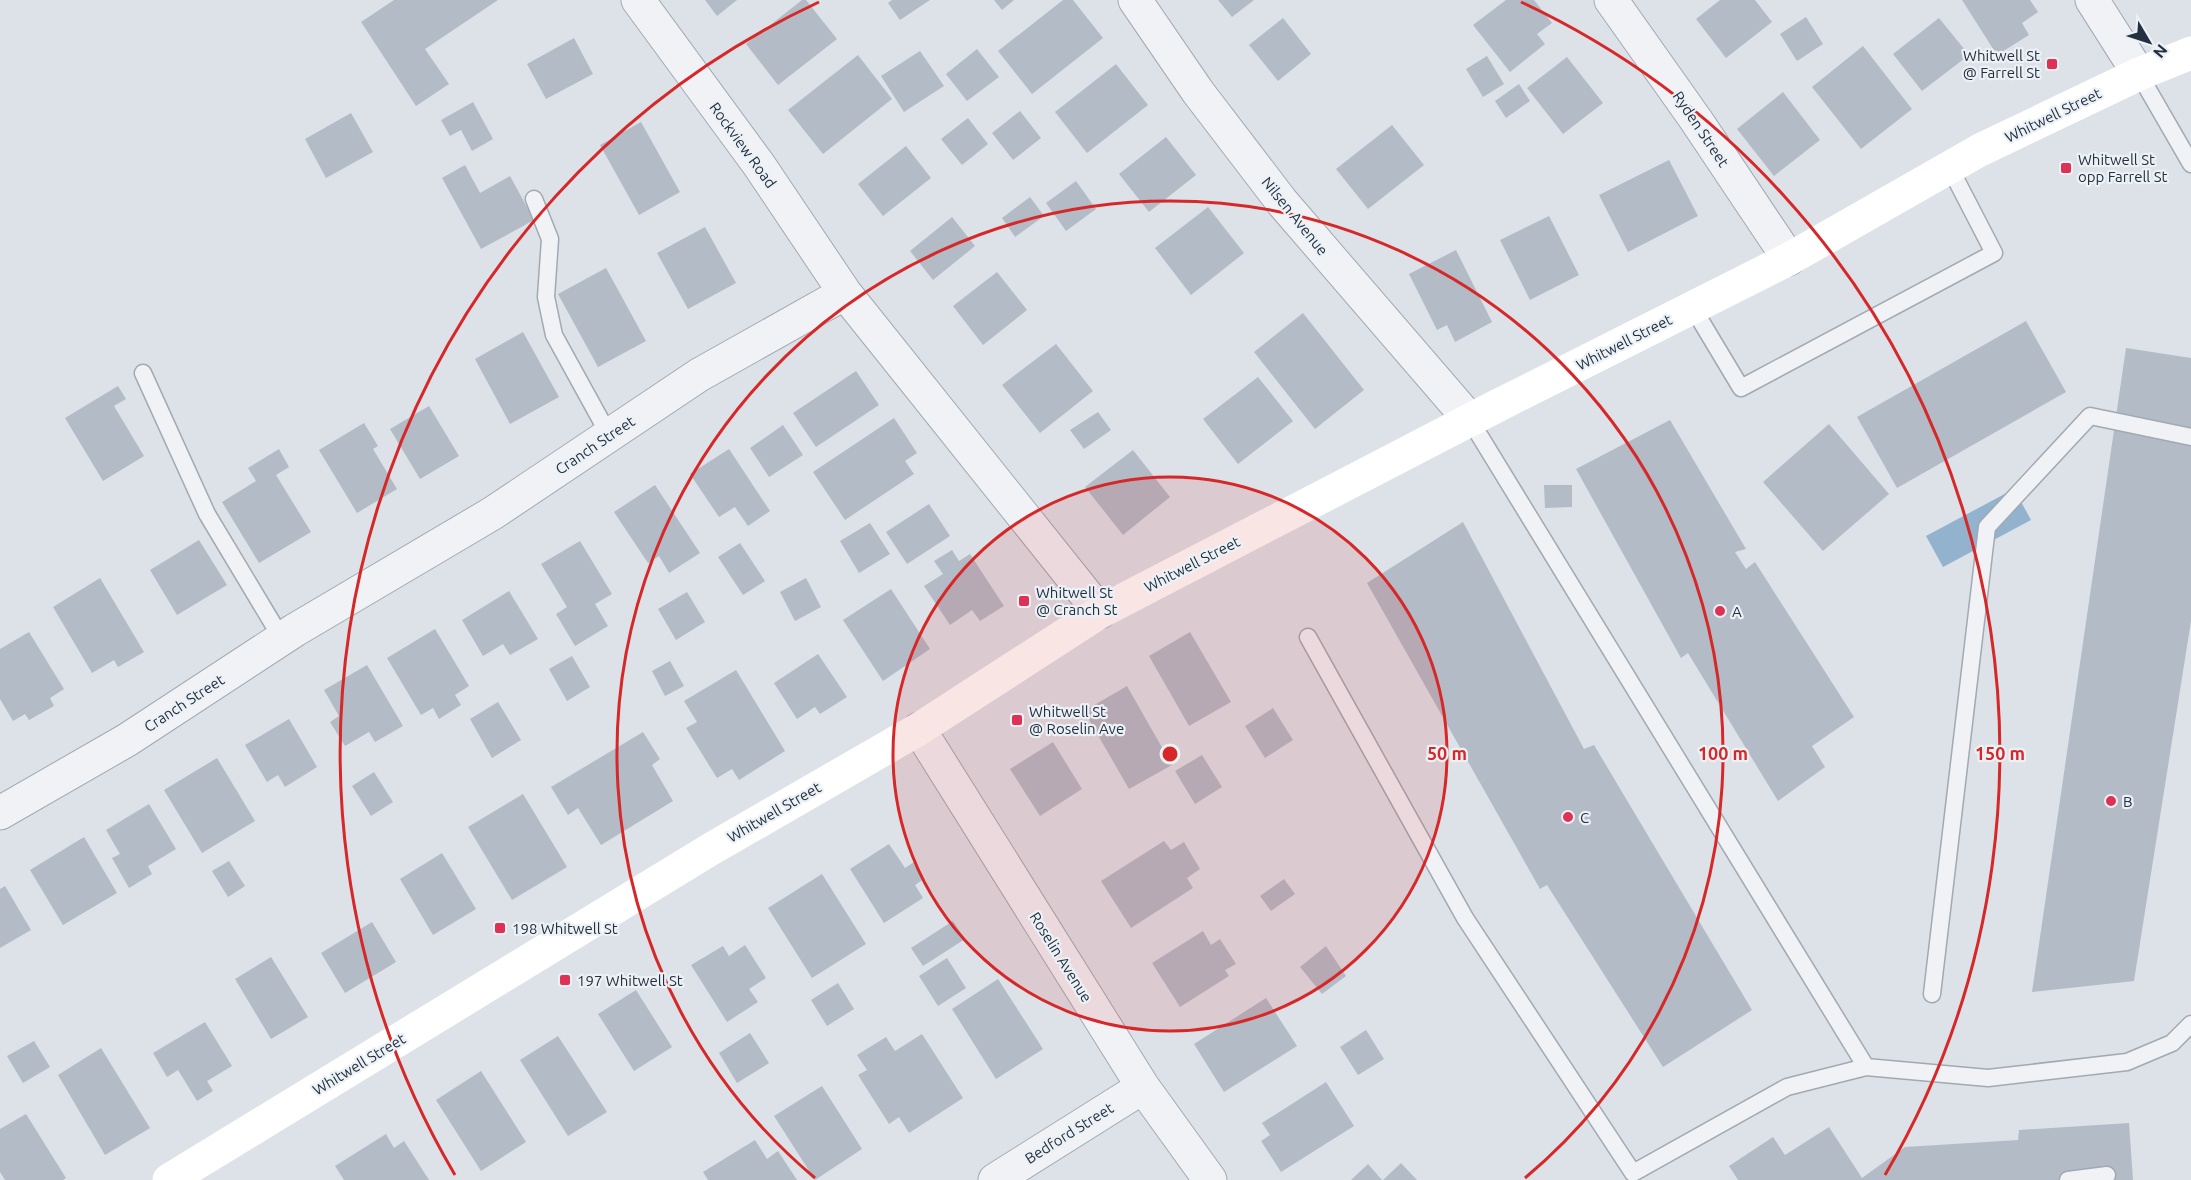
<svg xmlns="http://www.w3.org/2000/svg" width="2191" height="1180" font-family="Ubuntu,sans-serif">
<style>
.water{fill:#93b2cd}
.building{fill:#b3bbc6}
.lines{fill:none;stroke-linecap:round;stroke-linejoin:round}
.lane-casing{stroke:#a1a9b2;stroke-width:19}
.street-casing{stroke:#a1a9b2;stroke-width:35}
.lane{stroke:#f0f2f6;stroke-width:16}
.street{stroke:#f0f2f6;stroke-width:33}
.secondary{stroke:#fff;stroke-width:33}
.ring{fill:none;stroke:#d62828;stroke-width:3}
.poi-dot{fill:#dd3256;stroke:#ecf1f6;stroke-width:2}
.labels{text-anchor:middle;dominant-baseline:central;stroke-width:4.5;stroke-linejoin:round;paint-order:stroke}
.poi-label{font-size:15px;fill:#243040;stroke:#ecf1f6;text-anchor:start}
.street-label{font-size:15px;fill:#243040;stroke:#ecf1f6}
.centre{fill:#d62828;stroke:#ecf1f6;stroke-width:3}
.ring-label{font-size:18px;text-anchor:middle;font-weight:bold;fill:#d62828;stroke:#ecf1f6;stroke-width:4.5;stroke-linejoin:round;paint-order:stroke}
</style>
<rect width="100%" height="100%" fill="#dce2e8"/>
<path class="water" d="M2014,489L2031,520L1943,567L1926,536Z"/>
<path class="building" d="M394,0H498L425,49L449,84L416,106L361,22Z
M705,0H737L717,16Z
M802,0H806L837,39L778,85L746,44Z
M892,0H930L900,20L888,3Z
M994,0H1014L1002,10Z
M1063,0H1073L1103,38L1032,94L998,51Z
M1218,0H1254L1232,17Z
M1506,0H1534L1552,23L1537,34L1545,44L1510,72L1473,25Z
M1720,0H1755L1772,22L1726,58L1696,19Z
M1962,0H2030L2038,12L2022,23L2029,35L1997,55Z
M1806,17L1823,44L1797,61L1780,34Z
M1283,18L1311,54L1278,81L1249,45Z
M1939,18L1969,55L1922,91L1893,54Z
M574,38L593,74L546,99L527,64Z
M1863,46L1912,109L1861,149L1812,87Z
M977,49L999,77L967,101L946,74Z
M920,51L944,86L904,112L881,76Z
M858,55L892,99L823,154L788,110Z
M1487,56L1504,84L1483,97L1466,69Z
M1567,57L1603,103L1563,134L1527,88Z
M1116,64L1148,105L1087,153L1055,112Z
M1519,84L1530,101L1506,118L1495,101Z
M1783,92L1820,140L1774,176L1737,129Z
M473,102L493,139L472,151L461,130L450,136L441,120Z
M1020,111L1041,138L1013,160L992,133Z
M351,113L373,152L326,178L305,139Z
M968,118L988,144L962,165L941,139Z
M641,122L680,192L639,215L600,145Z
M1392,125L1424,165L1368,209L1336,169Z
M1166,137L1196,175L1149,212L1119,174Z
M906,146L931,178L883,216L858,184Z
M1669,160L1698,216L1628,252L1599,195Z
M465,165L480,193L510,176L534,220L481,249L442,178Z
M1076,181L1096,209L1066,231L1046,203Z
M1030,197L1044,216L1015,237L1002,218Z
M1208,207L1244,253L1191,295L1155,248Z
M1549,216L1579,275L1530,300L1500,240Z
M952,217L975,246L933,280L910,251Z
M705,227L736,283L688,309L657,253Z
M1456,250L1492,322L1455,342L1447,325L1437,330L1409,274Z
M606,268L646,341L598,367L558,294Z
M997,272L1027,310L983,345L953,306Z
M1303,313L1364,390L1315,429L1254,352Z
M2026,321L2066,392L1897,488L1857,417Z
M523,332L559,397L510,424L475,359Z
M1056,344L1093,391L1040,433L1002,385Z
M2126,348L2191,358V621L2134,981L2032,992Z
M856,371L879,405L816,447L793,413Z
M1258,377L1293,421L1238,464L1203,419Z
M118,386L126,399L114,406L144,456L103,481L65,418Z
M429,406L459,456L420,479L390,429Z
M1098,412L1111,430L1084,449L1070,430Z
M894,418L917,453L905,461L914,474L845,520L813,472Z
M1670,420L1746,549L1735,552L1746,569L1755,562L1854,717L1812,746L1825,767L1778,801L1688,653L1681,658L1576,469Z
M364,423L378,446L373,449L397,489L357,513L319,450Z
M1829,424L1889,494L1823,551L1763,482Z
M783,425L803,455L769,477L750,448Z
M279,449L289,467L276,475L311,532L259,563L222,502L256,481L248,468Z
M729,449L770,511L748,526L735,507L719,517L690,474Z
M1133,450L1170,497L1123,535L1085,487Z
M655,485L700,553L669,573L659,556L648,563L614,512Z
M1544,485H1572V507L1545,508Z
M929,504L950,536L907,564L886,532Z
M1463,522L1584,749L1594,745L1752,1010L1663,1067L1547,885L1540,889L1367,583Z
M870,523L890,554L859,573L840,541Z
M199,540L227,585L177,615L150,570Z
M580,541L612,594L595,604L608,626L575,646L556,614L567,607L541,564Z
M740,543L765,581L743,595L718,557Z
M952,550L959,561L970,554L1004,606L980,621L972,610L950,625L924,586L943,574L934,561Z
M100,578L144,652L118,667L114,660L92,673L53,607Z
M806,578L821,607L795,621L780,592Z
M891,589L930,649L883,681L843,620Z
M509,591L538,639L510,655L503,644L483,656L462,620Z
M687,592L705,622L676,640L658,609Z
M435,629L469,686L455,695L461,705L439,719L433,708L421,715L387,658Z
M29,632L64,689L50,698L54,706L29,720L25,714L13,721L0,699V649Z
M1190,632L1231,702L1189,726L1149,656Z
M818,654L847,697L820,714L815,707L797,719L774,683Z
M572,656L590,687L567,701L549,669Z
M670,661L684,686L665,696L652,671Z
M367,665L403,726L375,742L369,732L345,746L330,722L339,716L324,690Z
M736,670L785,751L739,780L732,769L717,778L686,728L697,722L684,701Z
M1127,686L1172,765L1129,789L1084,711Z
M498,702L521,740L492,758L470,719Z
M1273,708L1293,740L1265,758L1245,726Z
M289,719L317,767L285,787L278,775L267,782L245,745Z
M643,732L660,759L652,765L673,801L601,845L578,808L568,815L551,787Z
M1053,742L1082,789L1040,816L1010,769Z
M1202,755L1222,787L1195,804L1175,771Z
M217,758L255,821L202,853L164,790Z
M374,772L393,802L371,816L352,786Z
M523,794L567,867L512,900L468,827Z
M149,804L176,849L148,866L152,874L129,888L112,858L120,854L106,830Z
M84,837L117,893L63,925L30,870Z
M1164,841L1171,850L1184,842L1200,869L1187,878L1193,888L1131,928L1101,881Z
M889,844L905,868L914,862L924,879L915,885L923,898L884,923L850,869Z
M442,853L476,909L433,935L400,879Z
M229,861L245,886L228,897L212,871Z
M822,874L866,944L812,978L768,908Z
M1284,879L1295,894L1271,911L1260,896Z
M5,886L31,930L0,948V889Z
M953,921L965,939L923,966L911,948Z
M372,922L396,962L345,993L321,953Z
M1203,931L1211,945L1220,939L1236,964L1225,970L1229,976L1180,1007L1152,963Z
M745,945L766,978L749,989L758,1002L727,1022L691,965L723,946L729,956Z
M1326,946L1346,976L1322,994L1300,967Z
M271,957L308,1017L271,1039L235,979Z
M947,958L966,988L938,1006L919,976Z
M998,979L1043,1049L996,1079L952,1009Z
M838,983L854,1009L827,1026L811,1000Z
M636,990L672,1047L634,1071L598,1014Z
M1266,998L1297,1046L1224,1092L1194,1044Z
M205,1022L232,1066L207,1081L213,1091L197,1101L178,1070L167,1077L153,1053Z
M1366,1030L1384,1059L1358,1075L1340,1047Z
M750,1033L769,1063L737,1083L719,1053Z
M922,1034L963,1098L909,1133L899,1117L889,1124L858,1075L867,1070L857,1055L886,1037L895,1051Z
M558,1036L607,1112L568,1136L520,1060Z
M34,1041L50,1067L23,1083L7,1056Z
M101,1048L150,1128L105,1155L58,1075Z
M481,1071L526,1142L481,1171L436,1100Z
M1326,1082L1354,1126L1281,1172L1261,1141L1270,1135L1262,1123Z
M822,1086L862,1149L815,1180L774,1116Z
M26,1114L66,1178L63,1180H5L0,1172V1129Z
M2129,1123L2133,1180H1738L1729,1166L1773,1137L1785,1155L1829,1127L1862,1178L1905,1147L2018,1140L2019,1130Z
M386,1134L394,1148L404,1141L429,1180H344L335,1166Z
M755,1140L767,1159L778,1151L797,1180H708L703,1172Z
M1401,1163L1417,1180H1383Z
M1368,1164L1382,1180H1351Z"/>
<g class="lines">
<defs>
<path id="lane" d="M2139,74L2191,164
M534,199L550,239L546,297L554,335L609,435
M1693,308L1741,388L1994,253L1950,168
M143,373L207,514L282,639
M1470,420L1866,1067
M1308,637L1465,918L1633,1173L1787,1087L1866,1067L1988,1078L2127,1062L2172,1043L2191,1024
M1932,994L1987,527L2090,416L2191,437
M2068,1180L2107,1175"/>
<path id="street" d="M638,0L759,165L845,293
M1135,0L1198,92L1282,202L1470,420
M1611,0L1696,120L1789,259
M2092,0L2139,74
M919,729L1143,1087L1210,1180
M0,813L127,740L295,630L493,513L699,375L845,293L1100,612
M995,1180L1143,1087"/>
</defs>
<use href="#lane" class="lane-casing"/>
<use href="#street" class="street-casing"/>
<use href="#lane" class="lane"/>
<use href="#street" class="street"/>
<path class="secondary" d="M169,1180L711,849L919,729L1100,612L1495,407L1789,259L1980,150L2139,74L2191,53"/>
</g>
<circle cx="1170" cy="754" r="277" fill="#d62828" fill-opacity=".12"/>
<g class="ring">
<circle cx="1170" cy="754" r="277"/>
<path d="M815 1178A553 553 0 1 1 1525 1178"/>
<path d="M455 1175A830 830 0 0 1 819 2M1521 2A830 830 0 0 1 1885 1175"/>
</g>
<g class="poi-dot">
<rect x="2046" y="58" width="12" height="12" rx="3"/>
<rect x="2060" y="162" width="12" height="12" rx="3"/>
<rect x="1018" y="595" width="12" height="12" rx="3"/>
<circle cx="1720" cy="611" r="6"/>
<rect x="1011" y="714" width="12" height="12" rx="3"/>
<circle cx="2111" cy="801" r="6"/>
<circle cx="1568" cy="817" r="6"/>
<rect x="494" y="922" width="12" height="12" rx="3"/>
<rect x="559" y="974" width="12" height="12" rx="3"/>
</g>
<g class="labels">
<g class="poi-label">
<text x="2040" y="55" text-anchor="end">Whitwell St<tspan x="2040" dy="17">@ Farrell St</tspan></text>
<text x="2078" y="159">Whitwell St<tspan x="2078" dy="17">opp Farrell St</tspan></text>
<text x="1036" y="592">Whitwell St<tspan x="1036" dy="17">@ Cranch St</tspan></text>
<text x="1732" y="611">A</text>
<text x="1029" y="711">Whitwell St<tspan x="1029" dy="17">@ Roselin Ave</tspan></text>
<text x="2123" y="801">B</text>
<text x="1580" y="817">C</text>
<text x="512" y="928">198 Whitwell St</text>
<text x="577" y="980">197 Whitwell St</text>
</g>
<g class="street-label">
<text transform="translate(2053 115) rotate(-26)">Whitwell Street</text>
<text transform="translate(1701 129) rotate(56)">Ryden Street</text>
<text transform="translate(743 145) rotate(54)">Rockview Road</text>
<text transform="translate(1295 216) rotate(51)">Nilsen Avenue</text>
<text transform="translate(1624 342) rotate(-27)">Whitwell Street</text>
<text transform="translate(595 445) rotate(-34)">Cranch Street</text>
<text transform="translate(1192 564) rotate(-27)">Whitwell Street</text>
<text transform="translate(184 703) rotate(-33)">Cranch Street</text>
<text transform="translate(774 812) rotate(-30)">Whitwell Street</text>
<text transform="translate(1061 957) rotate(58)">Roselin Avenue</text>
<text transform="translate(359 1064) rotate(-31)">Whitwell Street</text>
<text transform="translate(1069 1133) rotate(-32)">Bedford Street</text>
</g>
</g>
<circle cx="1170" cy="754" r="9" class="centre"/>
<g class="ring-label">
<text x="1447" y="760">50 m</text>
<text x="1723" y="760">100 m</text>
<text x="2000" y="760">150 m</text>
</g>
<g transform="translate(2149 42) rotate(129)" stroke="#ecf1f6" stroke-width="4.5" paint-order="stroke">
<path d="M0-4.5L10 22L0 15L-10 22Z" fill="#243040"/>
<text y="-9" font-size="16" font-weight="bold" text-anchor="middle" fill="#243040">N</text>
</g>
</svg>
